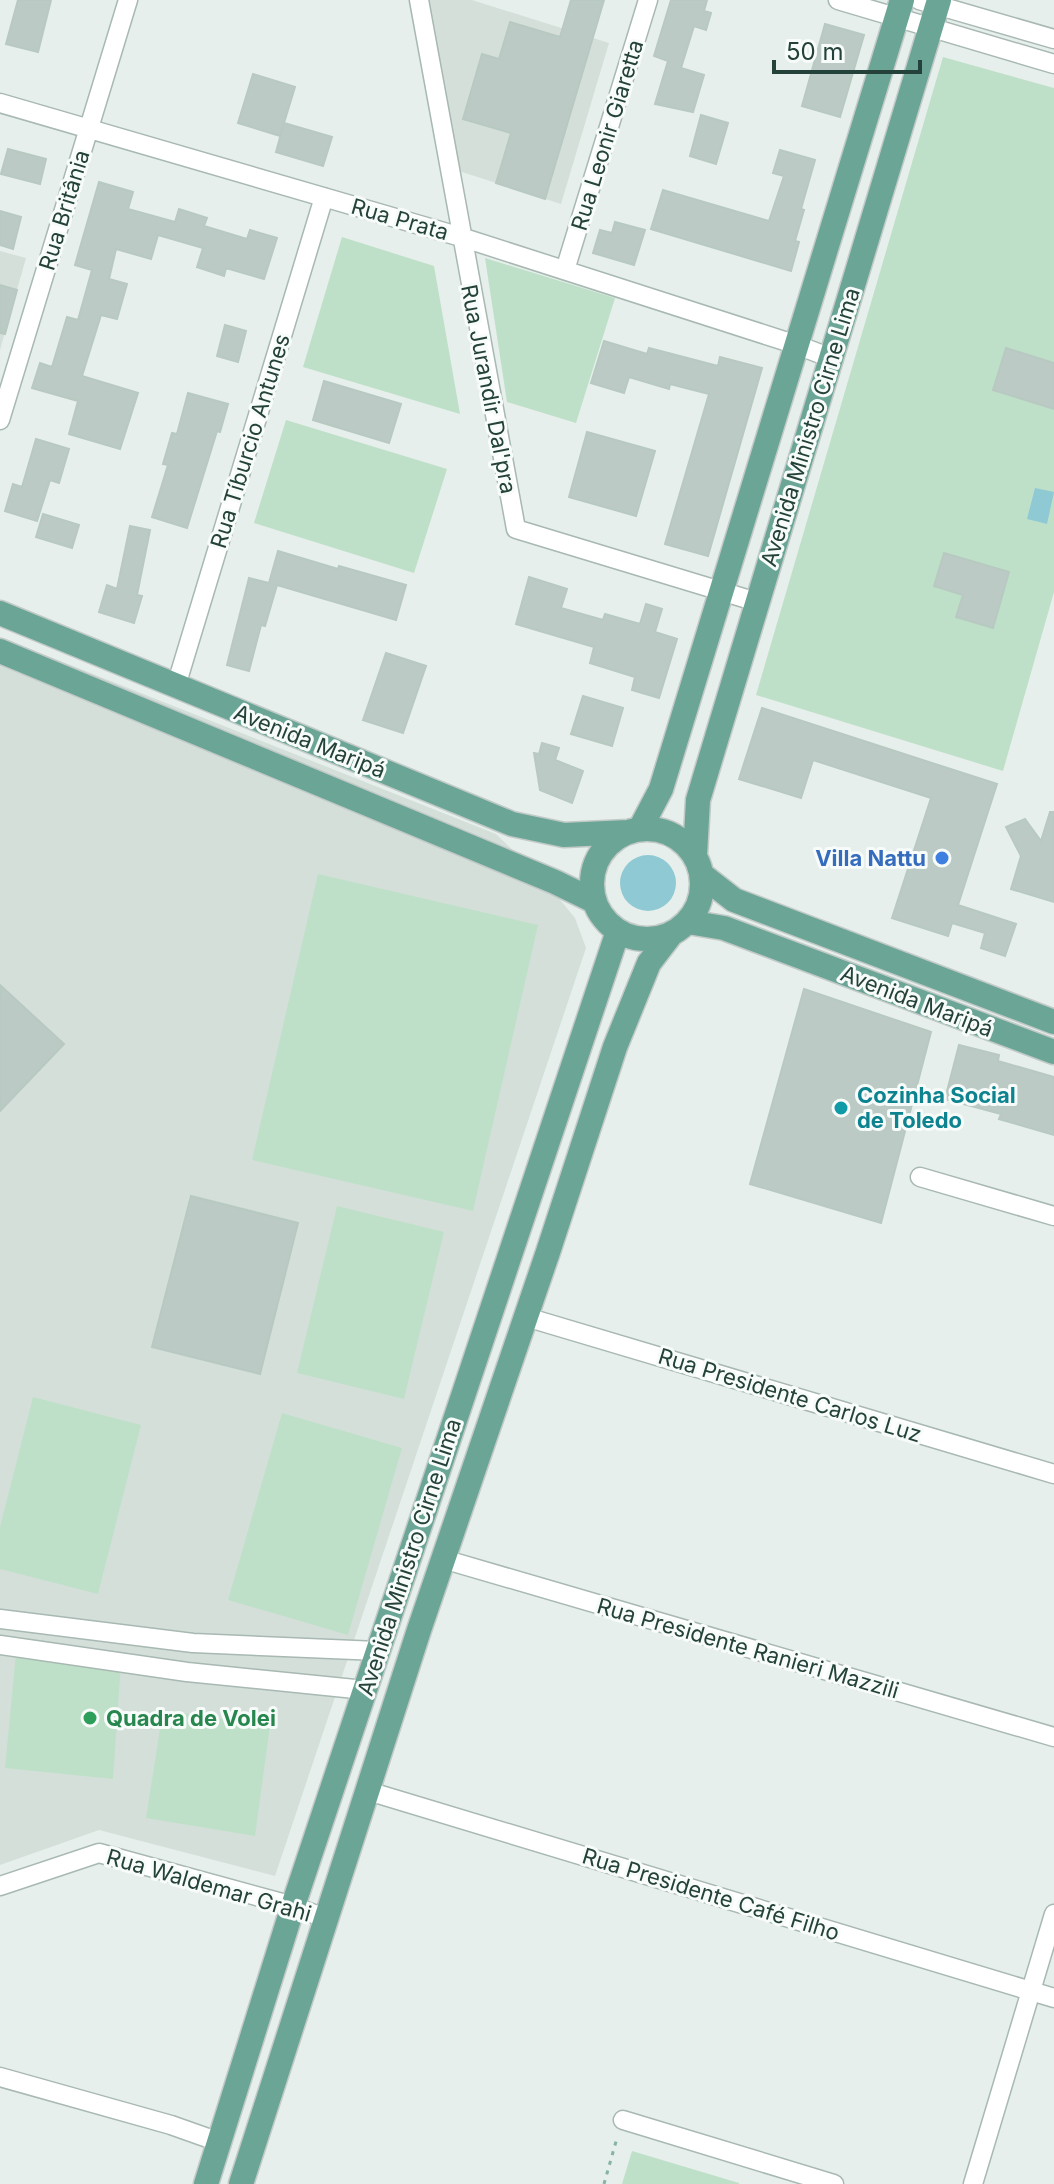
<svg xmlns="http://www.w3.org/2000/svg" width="1054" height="2184" font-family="Inter,sans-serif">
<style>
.built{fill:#d4dfda}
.green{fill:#bfe0c8}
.water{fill:#8ec9d4}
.building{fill:#bbcac4;stroke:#b8c9c2;stroke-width:2}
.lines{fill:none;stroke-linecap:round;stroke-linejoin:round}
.minor-casing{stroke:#a8b8b2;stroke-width:21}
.major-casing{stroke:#c2cac8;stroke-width:27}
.path{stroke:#86b3a5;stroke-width:3;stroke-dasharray:4 6;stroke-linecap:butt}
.minor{stroke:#fff;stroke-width:18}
.major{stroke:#6aa596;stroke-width:24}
.shop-dot{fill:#3f7fe0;stroke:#f7fbf9;stroke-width:3}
.culture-dot{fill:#0f9aa8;stroke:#f7fbf9;stroke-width:3}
.leisure-dot{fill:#2e9e5b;stroke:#f7fbf9;stroke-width:3}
.labels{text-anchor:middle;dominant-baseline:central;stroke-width:6;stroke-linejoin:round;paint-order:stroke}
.street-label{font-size:22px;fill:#24423a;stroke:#f7fbf9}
.shop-label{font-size:22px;font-weight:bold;fill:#366cbe;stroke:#f7fbf9;text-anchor:end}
.culture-label{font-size:22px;font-weight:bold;fill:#0d838f;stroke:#f7fbf9;text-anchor:start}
.leisure-label{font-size:22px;font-weight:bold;fill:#27864d;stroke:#f7fbf9;text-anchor:start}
</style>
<rect width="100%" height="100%" fill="#e6efeb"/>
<path class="built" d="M428,0H472L609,43L561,204L459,171Z
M0,251L26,258L0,350Z
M0,637L496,834L542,878L575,918L586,948L275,1876L99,1830L0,1865Z"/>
<path class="green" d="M943,57L1054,88V592L1003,771L756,695Z
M342,237L434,266L460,414L303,367Z
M485,258L615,298L576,423L507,402Z
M286,420L447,469L414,573L254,523Z
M318,874L538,925L473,1211L252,1160Z
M337,1206L444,1232L404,1399L297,1373Z
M33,1397L141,1425L98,1594L0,1569V1527Z
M282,1413L402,1448L348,1635L228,1600Z
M16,1653L121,1663L113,1779L5,1768Z
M163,1710L270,1726L255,1836L146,1818Z
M632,2151L739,2183V2184H622Z"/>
<path class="water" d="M1035,488L1054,492L1047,524L1027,519Z
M620 883a28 28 0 1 1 56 0a28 28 0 1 1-56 0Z"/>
<path class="building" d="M18,0H51L38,52L6,44Z
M571,0H604L545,199L496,183L511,133L463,119L482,54L499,59L510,22L560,37Z
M671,0H707L704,11L711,13L706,30L694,26L681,68L704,75L693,112L655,104L668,61L654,56Z
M825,24L864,35L840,117L802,106Z
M253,74L295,87L280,136L238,123Z
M701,115L728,123L716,164L690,156Z
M284,123L332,137L323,166L276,152Z
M8,149L46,159L40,184L1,174Z
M780,150L815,160L801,209L804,210L795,241L799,242L791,271L651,229L663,190L769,221L784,176L773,173Z
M99,182L133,192L128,209L175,222L179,209L207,218L204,226L247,239L250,230L277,238L264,279L226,268L224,276L197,267L203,248L158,235L151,259L116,249L109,279L127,284L117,319L101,315L82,376L138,393L120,449L69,434L78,401L32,388L40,363L52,367L67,317L78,320L92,270L75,265Z
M0,211L21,217L13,249L0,245Z
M615,222L645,230L634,265L593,253L600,230L612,233Z
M0,285L17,290L5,334L0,333Z
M225,325L246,331L238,362L217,356Z
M604,341L647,354L649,348L718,366L720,357L762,368L708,556L665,544L709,394L670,384L669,389L629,377L624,393L591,383Z
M1006,348L1054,363V409L993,390Z
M324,381L401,404L389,443L313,420Z
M188,393L228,404L220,432L217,431L187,528L152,517L168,465L163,464L172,433L177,434Z
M587,432L655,451L636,516L569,497Z
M36,439L69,449L59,483L50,480L37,521L5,511L13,484L22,487Z
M43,514L79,525L72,548L36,537Z
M130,526L150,530L137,595L142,596L134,623L99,612L107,585L117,589Z
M278,551L338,569L339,566L406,585L396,620L277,585L265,626L261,625L249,671L227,665L249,578L269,583Z
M944,553L1009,572L993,628L956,617L963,595L934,586Z
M529,577L567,589L561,608L603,620L605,614L640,624L646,604L662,609L655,632L677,639L659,698L632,690L635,677L590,663L594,647L516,624Z
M386,653L426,666L403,733L363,720Z
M583,696L623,708L612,746L571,734Z
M762,708L997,784L958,905L1016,924L1005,956L981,948L985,933L952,923L948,936L892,918L931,798L813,760L801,798L739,779Z
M542,743L559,748L555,760L583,771L572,803L540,790L534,753L539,754Z
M1050,812H1054V902L1011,889L1021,856L1006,827L1025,819L1041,841Z
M0,985L64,1044L0,1111Z
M804,989L931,1032L881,1223L750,1184Z
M959,1045L999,1055L998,1061L1054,1077V1135L999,1119L1001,1114L945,1099Z
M191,1196L298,1223L260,1374L152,1347Z"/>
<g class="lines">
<defs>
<path id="minor" d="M419,0L516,529L757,602
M838,0L1054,64
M919,0L1054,39
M0,103L461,237L797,345L831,358
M565,270L648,0
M0,420L128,0
M176,686L324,197
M920,1177L1054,1216
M526,1317L1054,1474
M443,1559L1054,1737
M0,1619L193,1643L378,1651
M0,1645L187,1672L365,1690
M368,1791L1054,1998
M0,1886L99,1853L293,1906L327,1919
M0,2077L171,2125L219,2142
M623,2120L834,2184
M973,2184L1054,1914"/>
<path id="major" d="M0,613L512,824L564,835L628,832
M0,651L555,882L594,901
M592 884a55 55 0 1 1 110 0a55 55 0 1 1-110 0Z
M640,829L661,789L902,0
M695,855L698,800L939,0
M702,875L734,900L1054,1022
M688,922L724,928L1054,1052
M206,2184L293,1906L618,931
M241,2184L419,1630L548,1252L615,1047L649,963L672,933"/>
</defs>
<use href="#minor" class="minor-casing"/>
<use href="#major" class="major-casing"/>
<path class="path" d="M604,2184L617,2138"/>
<use href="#minor" class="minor"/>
<use href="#major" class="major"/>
</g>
<circle class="shop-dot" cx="942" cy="858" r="8"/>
<circle class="culture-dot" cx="841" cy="1108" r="8"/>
<circle class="leisure-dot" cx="90" cy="1718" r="8"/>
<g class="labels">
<g class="street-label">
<text transform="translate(607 135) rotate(-73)">Rua Leonir Giaretta</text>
<text transform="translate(64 210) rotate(-73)">Rua Britânia</text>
<text transform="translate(400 219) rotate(16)">Rua Prata</text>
<text transform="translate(489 389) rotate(79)">Rua Jurandir Dal'pra</text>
<text transform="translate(810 427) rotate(-73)">Avenida Ministro Cirne Lima</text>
<text transform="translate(250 441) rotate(-73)">Rua Tíburcio Antunes</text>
<text transform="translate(310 741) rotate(22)">Avenida Maripá</text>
<text transform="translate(917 1001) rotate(21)">Avenida Maripá</text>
<text transform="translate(790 1395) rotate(17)">Rua Presidente Carlos Luz</text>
<text transform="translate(409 1557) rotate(-72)">Avenida Ministro Cirne Lima</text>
<text transform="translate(748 1648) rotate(16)">Rua Presidente Ranieri Mazzili</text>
<text transform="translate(209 1885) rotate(16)">Rua Waldemar Grahi</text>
<text transform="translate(711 1894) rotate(17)">Rua Presidente Café Filho</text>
</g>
<g class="shop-label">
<text x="926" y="858">Villa Nattu</text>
</g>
<g class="culture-label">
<text x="857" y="1095">Cozinha Social<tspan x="857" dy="25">de Toledo</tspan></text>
</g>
<g class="leisure-label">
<text x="106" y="1718">Quadra de Volei</text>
</g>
</g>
<path d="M774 60v12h146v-12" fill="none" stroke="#24423a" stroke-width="4"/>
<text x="786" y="60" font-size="24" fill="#24423a" stroke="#f7fbf9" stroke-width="6" paint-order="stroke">50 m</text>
</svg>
